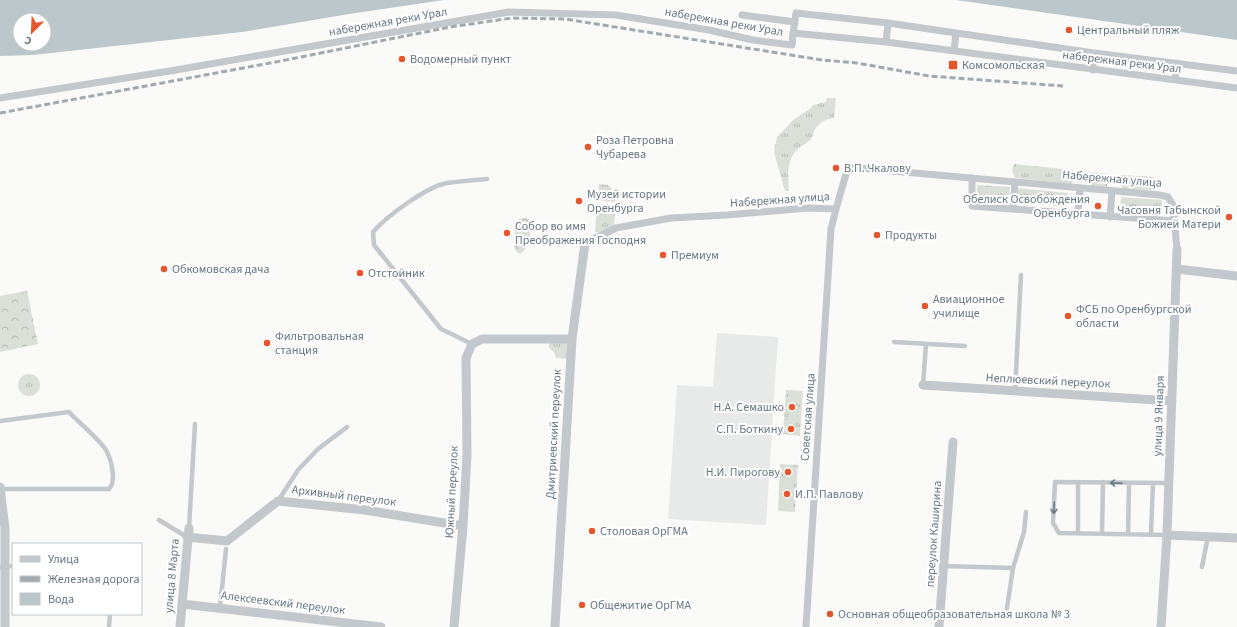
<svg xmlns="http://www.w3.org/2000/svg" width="1237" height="627" font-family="'Source Sans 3',sans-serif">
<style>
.built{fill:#e8e9e9}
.grass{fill:url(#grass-tufts)}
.forest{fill:url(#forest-crowns)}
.water{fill:#bbc7cb;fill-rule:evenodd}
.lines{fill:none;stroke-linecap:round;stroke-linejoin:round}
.service{stroke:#c3c8cc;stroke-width:4.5}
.pedestrian{stroke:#c3c8cc;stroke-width:7}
.minor{stroke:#c3c8cc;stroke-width:9}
.rail{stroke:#a2aab0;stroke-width:3;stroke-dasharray:6 3;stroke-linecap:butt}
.oneway{stroke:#6a7a87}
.poi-dot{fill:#e4572e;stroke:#fff;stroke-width:1.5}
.labels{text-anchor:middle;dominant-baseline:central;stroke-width:4;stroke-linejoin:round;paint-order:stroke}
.street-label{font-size:12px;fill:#657683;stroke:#fff}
.poi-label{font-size:12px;fill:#657683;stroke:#fff;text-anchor:start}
</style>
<defs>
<pattern id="grass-tufts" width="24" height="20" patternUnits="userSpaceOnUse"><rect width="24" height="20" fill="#dadfd7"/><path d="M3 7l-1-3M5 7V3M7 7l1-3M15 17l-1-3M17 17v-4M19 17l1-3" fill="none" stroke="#b4b9b4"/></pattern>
<pattern id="forest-crowns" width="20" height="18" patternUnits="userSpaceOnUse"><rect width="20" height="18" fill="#dadfd7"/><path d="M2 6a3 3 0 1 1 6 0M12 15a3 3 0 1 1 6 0" fill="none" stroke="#b4b9b4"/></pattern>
</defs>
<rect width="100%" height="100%" fill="#fafaf8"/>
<path class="built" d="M717,333L778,337L766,525L668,519L677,385L713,387Z"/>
<path class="grass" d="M827,98H836L834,118C825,119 818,123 814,131C813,134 812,138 810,140C807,143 801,146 798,149C786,159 788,177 789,191H785L774,152L777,137L793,120L811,108L813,105L826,102Z
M1014,164L1073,170L1072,184L1015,178L1012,170Z
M1090,172L1108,174L1107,187L1089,186Z
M1122,175L1154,177L1153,190L1122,189Z
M599,184L608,185L616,193L615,202L598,200Z
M977,185L1010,187L1009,200L977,198Z
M1018,188L1068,193L1067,207L1017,202Z
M1121,197L1162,200L1161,214L1120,212Z
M597,205L615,207L614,226L606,232H595Z
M550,340L567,341L571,359L556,358L554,352L549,348Z
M18 385a11 11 0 1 1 22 0a11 11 0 1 1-22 0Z
M786,390L803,391L800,436L783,434Z
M780,464L798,465L795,512L778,511Z"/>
<path class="forest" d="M525,218L529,219C531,232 531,247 520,254C518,253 516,251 515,250C513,244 515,224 519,219Z
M27,291L38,344L0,352V296Z"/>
<path class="water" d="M0,0H444L349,14L242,32L33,55L0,56ZM20,20H44V44H20Z
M956,0H1237V40Z"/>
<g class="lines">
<path class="service" d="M533,239L585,243
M894,342L965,346
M472,344L441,329L374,245L373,232C387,216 426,187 447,183C460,181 474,180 487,179
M923,385L926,344
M1015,391L1021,275
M0,421L69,412C78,422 99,439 106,450C111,459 117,481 109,489H1
M278,501L298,470L318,449L347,427
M159,520L187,537
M189,528L195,424
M1078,533V482
M1102,534L1103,482
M1128,534L1129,483
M1151,534L1153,483
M1167,535L1059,533L1053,523L1055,482L1169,483
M943,566L1013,568
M0,567L13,566
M1202,567L1208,536
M220,608L226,549
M1007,608L1013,568L1024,532L1026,512
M109,627L110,614"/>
<path class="pedestrian" d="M742,15L795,22
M888,23L886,42L1237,88
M886,42L793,33L796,13L888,23L1094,53L1237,71
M954,51L956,33
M1093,70L1094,53
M1175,79L1177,63
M0,98L176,70L509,12L616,15L709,30L753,40L792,45L793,33
M972,178V206L1174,221
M1013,209L1015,182
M1078,214L1080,189
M1110,217L1112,191
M585,243L616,228L671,218L727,215L808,208L836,209L848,167L1160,195L1168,197L1173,205L1177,249
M806,627L831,229L836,209"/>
<path class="minor" d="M1177,269L1237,276
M923,385L1172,401
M0,487L5,528V627
M1167,535L1237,538
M187,537L227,541L278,501L365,510L463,526
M182,604L381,627
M180,627L189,528
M454,627L463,526L467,455L466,358L472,344L482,339H572
M555,627L572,339L585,243
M939,627L953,442
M1161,627L1167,535L1177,249"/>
<path class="rail" d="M0,113L281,61L450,27L512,18L565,19L822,60L857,63L929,76L1063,86"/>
</g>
<defs><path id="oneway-shaft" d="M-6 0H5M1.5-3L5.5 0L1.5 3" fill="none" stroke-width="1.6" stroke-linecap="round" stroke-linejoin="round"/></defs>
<g class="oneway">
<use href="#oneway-shaft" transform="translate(1116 483) rotate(-179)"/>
<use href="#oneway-shaft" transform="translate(1054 508) rotate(92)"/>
</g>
<g class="poi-dot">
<circle cx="1069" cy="30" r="4"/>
<circle cx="402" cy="59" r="4"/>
<rect x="948" y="60" width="10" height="10" rx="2"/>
<circle cx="588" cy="147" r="4"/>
<circle cx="836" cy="168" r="4"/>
<circle cx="579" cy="201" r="4"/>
<circle cx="1098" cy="206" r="4"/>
<circle cx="1229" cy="217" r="4"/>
<circle cx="507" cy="233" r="4"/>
<circle cx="877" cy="235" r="4"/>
<circle cx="663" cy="255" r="4"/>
<circle cx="164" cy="269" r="4"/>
<circle cx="360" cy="273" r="4"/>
<circle cx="925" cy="306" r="4"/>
<circle cx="1068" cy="316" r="4"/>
<circle cx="267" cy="343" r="4"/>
<circle cx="792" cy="407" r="4"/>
<circle cx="791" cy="429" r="4"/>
<circle cx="788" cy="472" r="4"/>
<circle cx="787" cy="494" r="4"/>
<circle cx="592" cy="531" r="4"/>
<circle cx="582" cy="605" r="4"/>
<circle cx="830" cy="614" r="4"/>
</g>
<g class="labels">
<g class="street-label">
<text transform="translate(388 22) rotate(-10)">набережная реки Урал</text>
<text transform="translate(724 22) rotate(10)">набережная реки Урал</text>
<text transform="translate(1122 62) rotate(7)">набережная реки Урал</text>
<text transform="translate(1112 179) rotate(5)">Набережная улица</text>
<text transform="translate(780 200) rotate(-4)">Набережная улица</text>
<text transform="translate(1048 381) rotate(3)">Неплюевский переулок</text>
<text transform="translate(1159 416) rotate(-88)">улица 9 Января</text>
<text transform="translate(808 417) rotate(-86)">Советская улица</text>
<text transform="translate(554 434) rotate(-87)">Дмитриевский переулок</text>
<text transform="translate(452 492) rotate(-87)">Южный переулок</text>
<text transform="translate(344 496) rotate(7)">Архивный переулок</text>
<text transform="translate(934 534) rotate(-86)">переулок Каширина</text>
<text transform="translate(172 576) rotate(-85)">улица 8 Марта</text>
<text transform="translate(283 603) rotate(7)">Алексеевский переулок</text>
</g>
<g class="poi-label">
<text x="1077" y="30">Центральный пляж</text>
<text x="410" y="59">Водомерный пункт</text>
<text x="962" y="65">Комсомольская</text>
<text x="596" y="140">Роза Петровна<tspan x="596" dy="14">Чубарева</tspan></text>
<text x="844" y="168">В.П. Чкалову</text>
<text x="587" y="194">Музей истории<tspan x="587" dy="14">Оренбурга</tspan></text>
<text x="1090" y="199" text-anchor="end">Обелиск Освобождения<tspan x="1090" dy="14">Оренбурга</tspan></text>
<text x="1221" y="210" text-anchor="end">Часовня Табынской<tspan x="1221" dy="14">Божией Матери</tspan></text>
<text x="515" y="226">Собор во имя<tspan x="515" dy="14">Преображения Господня</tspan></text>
<text x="885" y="235">Продукты</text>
<text x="671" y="255">Премиум</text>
<text x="172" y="269">Обкомовская дача</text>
<text x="368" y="273">Отстойник</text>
<text x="933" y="299">Авиационное<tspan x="933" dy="14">училище</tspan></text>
<text x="1076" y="309">ФСБ по Оренбургской<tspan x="1076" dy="14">области</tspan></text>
<text x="275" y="336">Фильтровальная<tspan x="275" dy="14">станция</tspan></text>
<text x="784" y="407" text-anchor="end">Н.А. Семашко</text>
<text x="783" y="429" text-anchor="end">С.П. Боткину</text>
<text x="780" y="472" text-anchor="end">Н.И. Пирогову</text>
<text x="795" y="494">И.П. Павлову</text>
<text x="600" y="531">Столовая ОрГМА</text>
<text x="590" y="605">Общежитие ОрГМА</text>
<text x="838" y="614">Основная общеобразовательная школа № 3</text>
</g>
</g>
<rect x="12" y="543" width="130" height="72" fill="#ffffff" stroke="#c1c8cd"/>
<rect x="20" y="556" width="20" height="6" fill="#c3c8cc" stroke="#c1c8cd"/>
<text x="48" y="563" font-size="12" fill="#657683">Улица</text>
<rect x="20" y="576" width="20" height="6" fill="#a2aab0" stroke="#c1c8cd"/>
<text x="48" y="583" font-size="12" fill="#657683">Железная дорога</text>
<rect x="20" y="593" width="20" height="12" fill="#bbc7cb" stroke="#c1c8cd"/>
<text x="48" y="603" font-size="12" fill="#657683">Вода</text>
<g transform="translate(32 32) rotate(204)"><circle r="19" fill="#ffffff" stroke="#c1c8cd"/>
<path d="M0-3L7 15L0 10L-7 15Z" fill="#e4572e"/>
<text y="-6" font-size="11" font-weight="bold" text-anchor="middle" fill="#657683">С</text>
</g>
</svg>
